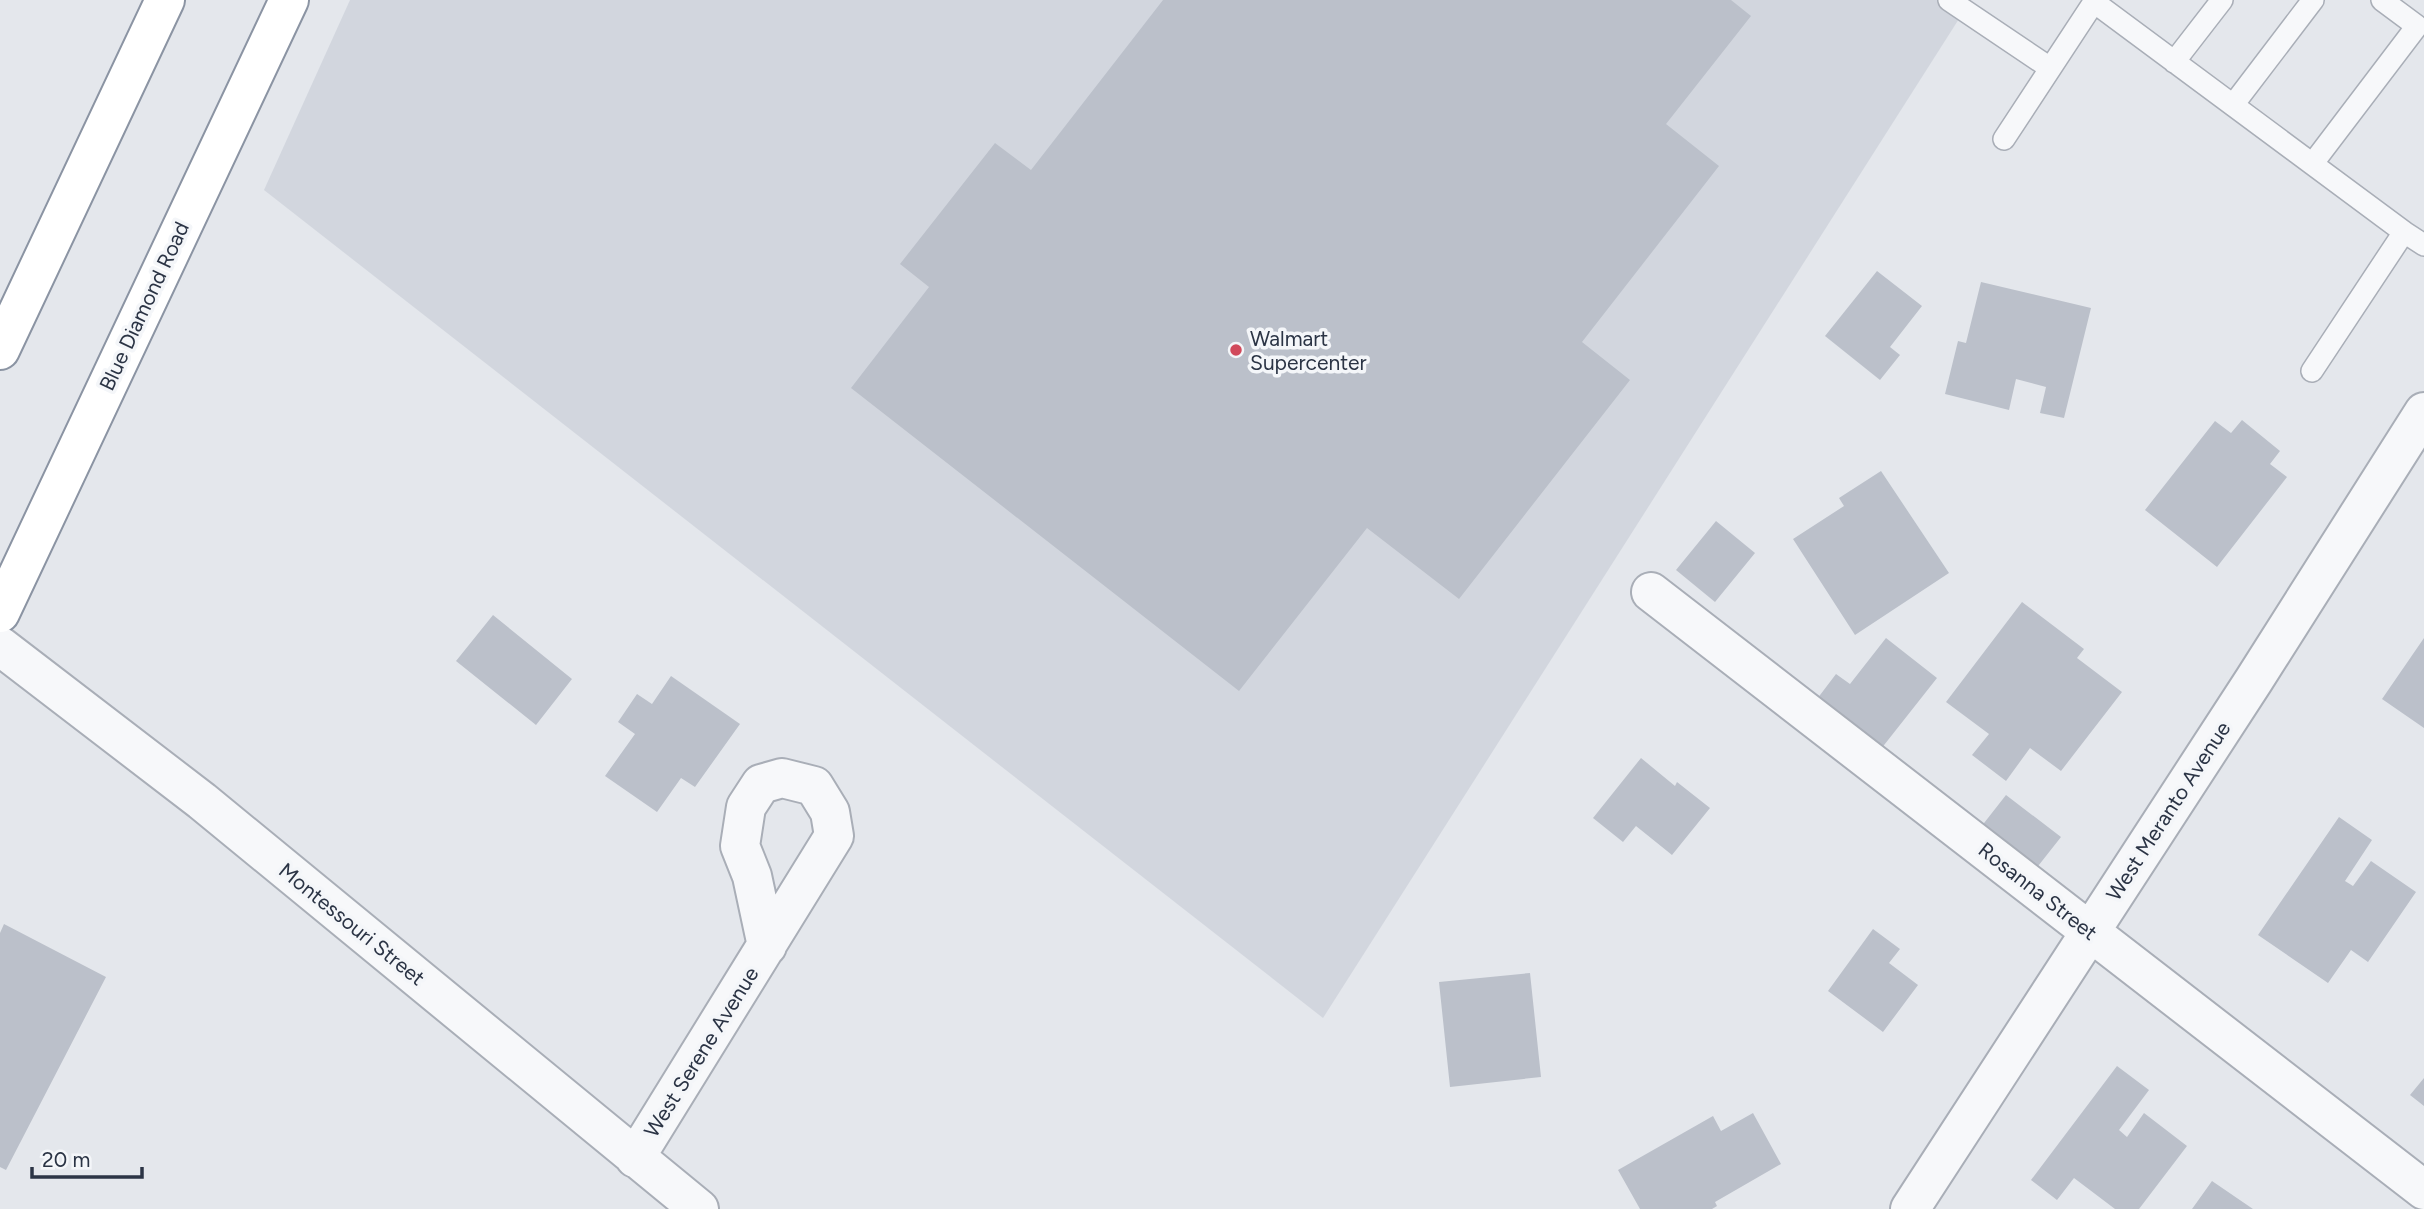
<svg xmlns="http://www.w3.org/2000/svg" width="2424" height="1209" font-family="Figtree,sans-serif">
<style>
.built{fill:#d2d6de}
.building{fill:#bbc0ca}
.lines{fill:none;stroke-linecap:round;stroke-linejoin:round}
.lane-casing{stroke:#a9aeb7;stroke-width:24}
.street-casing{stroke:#a9aeb7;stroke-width:42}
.highway-casing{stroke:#8b94a3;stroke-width:42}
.lane{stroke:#f7f8fa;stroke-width:21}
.street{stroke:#f7f8fa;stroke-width:38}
.highway{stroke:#fff;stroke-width:38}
.poi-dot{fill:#d1495b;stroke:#f4f6f9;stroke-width:2.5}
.labels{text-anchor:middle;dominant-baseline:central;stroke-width:7;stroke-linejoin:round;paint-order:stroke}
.street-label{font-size:21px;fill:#2b3445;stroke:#f4f6f9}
.poi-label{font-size:21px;fill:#2b3445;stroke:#f4f6f9;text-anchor:start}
</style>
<rect width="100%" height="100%" fill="#e4e7ec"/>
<path class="built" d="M350,0H1971L1323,1018L264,190Z"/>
<path class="building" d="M1163,0H1731L1751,16L1666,124L1719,166L1582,342L1630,380L1459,599L1367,528L1239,691L851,388L929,287L900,264L995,143L1031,170Z
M1877,271L1922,306L1890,347L1900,355L1880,380L1825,336Z
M1981,282L2091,308L2064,418L2040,413L2046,387L2016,379L2009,410L1945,394L1958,341L1966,343Z
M2242,420L2280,451L2270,464L2287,477L2217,567L2145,510L2215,421L2231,433Z
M1881,471L1949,573L1855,635L1793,539L1844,506L1839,498Z
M1716,521L1755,553L1715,602L1676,570Z
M2022,602L2084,649L2077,658L2122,692L2061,771L2030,748L2006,781L1972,755L1989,734L1946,702Z
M493,615L572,679L536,725L456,661Z
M1886,638L1937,678L1877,754L1814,703L1836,674L1850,684Z
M2424,638V728L2382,699Z
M671,676L740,724L695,787L681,778L657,812L605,776L635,734L618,722L637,694L652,704Z
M1641,758L1675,786L1677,782L1710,808L1672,855L1636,826L1623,842L1593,818Z
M2006,795L2061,837L2031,875L1977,832Z
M2339,817L2372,840L2345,881L2353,886L2371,861L2416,892L2368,962L2351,950L2328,983L2258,935Z
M4,924L106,977L6,1170L0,1167V933Z
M1873,929L1900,949L1889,963L1918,985L1883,1032L1828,991Z
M1530,973L1541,1077L1450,1087L1439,982Z
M2117,1066L2149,1090L2119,1130L2127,1137L2144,1113L2187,1146L2139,1209H2115L2074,1178L2057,1200L2031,1180Z
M2424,1078V1106L2410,1095Z
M1753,1113L1781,1164L1715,1202L1717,1206L1712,1209H1640L1618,1170L1713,1116L1721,1131Z
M2212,1181L2253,1209H2192Z"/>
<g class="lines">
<defs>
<path id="lane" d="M1949,0L2050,68
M2174,62L2222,0
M2233,105L2313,0
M2004,139L2094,2L2404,232
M2313,163L2417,26L2382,0
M2312,371L2404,232L2424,245"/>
<path id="street" d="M1651,592L2424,1190
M0,646L202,801L699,1209
M635,1158L834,836L830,812L814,786L782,778L761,784L746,807L740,846L752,876L767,946
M1910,1209L2254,680L2424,412"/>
<path id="highway" d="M0,350L165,0
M0,613L289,0"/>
</defs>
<use href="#lane" class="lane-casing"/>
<use href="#street" class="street-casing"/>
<use href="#highway" class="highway-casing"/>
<use href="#lane" class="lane"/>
<use href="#street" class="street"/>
<use href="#highway" class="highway"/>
</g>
<circle class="poi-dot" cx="1236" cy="350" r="7"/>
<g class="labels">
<g class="street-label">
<text transform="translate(144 306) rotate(-65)">Blue Diamond Road</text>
<text transform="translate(2168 811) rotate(-57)">West Meranto Avenue</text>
<text transform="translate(2038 891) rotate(38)">Rosanna Street</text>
<text transform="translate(352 924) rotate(39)">Montessouri Street</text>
<text transform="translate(701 1052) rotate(-58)">West Serene Avenue</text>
</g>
<g class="poi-label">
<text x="1250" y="338">Walmart<tspan x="1250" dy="24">Supercenter</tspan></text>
</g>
</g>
<path d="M32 1167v10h110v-10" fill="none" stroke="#2b3445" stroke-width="3.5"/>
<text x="42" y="1167" font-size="21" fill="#2b3445" stroke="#f4f6f9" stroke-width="5" paint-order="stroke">20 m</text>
</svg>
